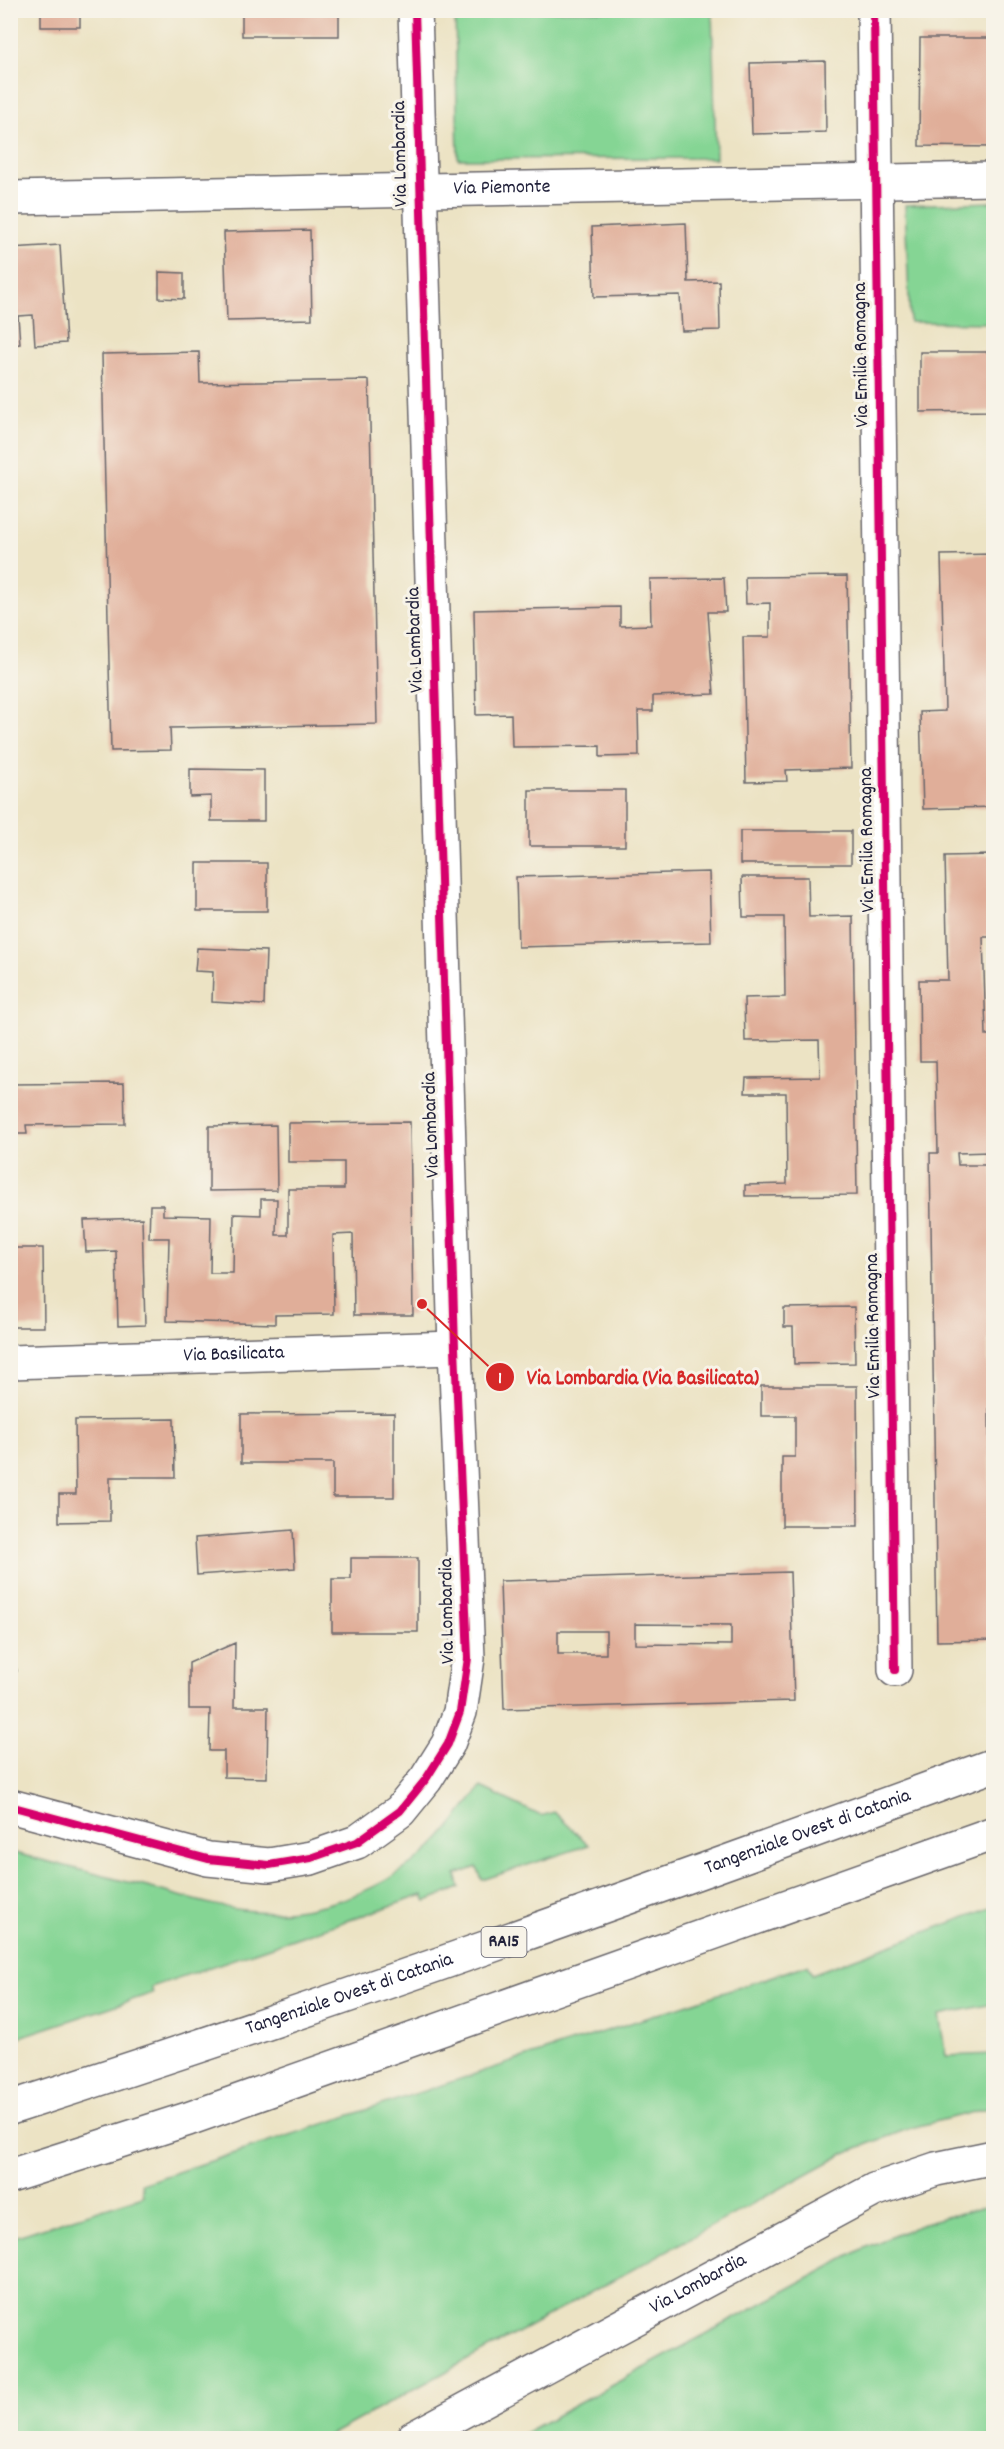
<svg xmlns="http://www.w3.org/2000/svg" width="1004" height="2449" font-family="Dekko,sans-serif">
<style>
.green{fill:#85d594;stroke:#547c68;stroke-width:1.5}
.building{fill:#e0ae99;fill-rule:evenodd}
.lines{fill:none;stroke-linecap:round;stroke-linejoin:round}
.minor-casing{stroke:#69666b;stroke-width:36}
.highway-casing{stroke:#69666b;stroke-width:36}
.minor{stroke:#fff;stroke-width:33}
.highway{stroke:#fff;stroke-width:33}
.cycleway-casing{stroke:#f7f3e8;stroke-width:11}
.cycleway{stroke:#d6006c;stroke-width:8}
.labels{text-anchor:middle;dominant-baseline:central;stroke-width:6;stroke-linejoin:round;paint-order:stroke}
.shield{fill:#f7f3e8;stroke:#62616f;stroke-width:1.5}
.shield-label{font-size:18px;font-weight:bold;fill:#22223b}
.street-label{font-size:20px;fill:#22223b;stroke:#f7f3e8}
.leader{fill:none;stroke:#d62828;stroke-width:2}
.callout-dot{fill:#d62828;stroke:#f7f3e8;stroke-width:2}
.mark-label{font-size:18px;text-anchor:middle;font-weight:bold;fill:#fff}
.callout-label{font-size:21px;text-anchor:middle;font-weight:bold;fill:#d62828;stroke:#f7f3e8;stroke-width:6;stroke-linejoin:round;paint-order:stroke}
</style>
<rect width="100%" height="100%" fill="#f7f3e8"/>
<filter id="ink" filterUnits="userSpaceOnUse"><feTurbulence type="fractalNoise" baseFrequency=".0167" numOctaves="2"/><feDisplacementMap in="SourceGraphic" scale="12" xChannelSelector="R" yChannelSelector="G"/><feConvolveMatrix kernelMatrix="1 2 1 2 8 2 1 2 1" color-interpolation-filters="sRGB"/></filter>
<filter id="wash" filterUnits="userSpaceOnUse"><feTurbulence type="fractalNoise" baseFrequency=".008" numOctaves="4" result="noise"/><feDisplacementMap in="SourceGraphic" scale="24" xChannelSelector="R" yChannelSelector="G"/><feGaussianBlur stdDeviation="1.35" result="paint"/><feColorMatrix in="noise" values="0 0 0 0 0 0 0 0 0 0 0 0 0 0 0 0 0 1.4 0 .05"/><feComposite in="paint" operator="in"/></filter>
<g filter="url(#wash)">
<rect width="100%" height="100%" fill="#ece3c4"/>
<path class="green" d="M455,11H712L716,158L458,159Z
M993,202V323L910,322L905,205Z
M481,1787L541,1816L554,1812L589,1845L482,1880L477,1867L456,1875L460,1888L426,1901L423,1895L151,1987L153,1993L11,2040V1852C56,1864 101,1875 147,1887C182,1896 217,1908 253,1911C313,1916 376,1893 422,1856C445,1837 463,1810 481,1787Z
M993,1907V2004L939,2015L946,2056L993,2054V2107L911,2128L849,2151L325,2438H11V2238L143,2196L141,2184L807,1965L812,1974Z
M993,2205V2438H515L864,2248L930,2221Z"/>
<g id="blocks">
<path class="building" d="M41,10H80V27H41Z
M242,10H339V36H242Z
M920,38H993V147L919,146Z
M825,61L826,132L752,134L750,63Z
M686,223L688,282L719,281L720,330L682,331L680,295L594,297L592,227Z
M310,230L312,319L227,321L224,232Z
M60,245L66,343L35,345L33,315L18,316L20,344L10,345V248Z
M159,272L184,273V299L159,298Z
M199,352L200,383L369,380L377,724L170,728L171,750L111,751L102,354Z
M920,352H993V411L920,412Z
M993,554V807L923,809L920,712L945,711L941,555Z
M847,576L851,768L786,770L787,781L746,782L743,637H770V603L746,604L745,577Z
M724,578L726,612H708L714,694L653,696V711H638L639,756L600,757V746L512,747L511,714L476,715L474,610L620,607V626L651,625L650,579Z
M190,769L264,770V821H211V796L190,797Z
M529,790H625V846H529Z
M740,831H851V864H740Z
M993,855V937H983L986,1035H993V1338H988L990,1484L993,1483V1640L937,1641L930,1153H938L936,1061H920L919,980H948L945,856ZM990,1152V1165H958L957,1153Z
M197,863H267V911H197Z
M709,872L711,942L518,947L516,877Z
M742,877H808L809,917L853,916L857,1195L745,1196V1185L787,1184L786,1093H745L746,1078L820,1077L819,1040L745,1041L744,998L785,997L784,917H743Z
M197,948L266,951L264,1005L212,1002L213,972L195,971Z
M124,1083L125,1124L26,1125L27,1134H10V1084Z
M410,1122L413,1315H354L353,1234L333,1235L334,1314L275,1315V1324L167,1321L169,1238H149L150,1205H163V1215L211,1216L210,1273H233L234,1214L261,1215V1199H277L276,1235H288V1189H344V1162H288V1123Z
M276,1125L277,1190L209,1191V1126Z
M142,1218L145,1325L118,1326L116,1251L86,1252L84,1220Z
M10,1248H43L44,1327H10Z
M854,1307L855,1363L794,1364L793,1327H784V1308Z
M761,1386H857L858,1526H782V1457H795V1416H761Z
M394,1413V1497H333V1463H241V1414Z
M174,1419L175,1477H110V1521L59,1522V1494H76L75,1420Z
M293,1530L295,1568L197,1575L195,1538Z
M351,1558H418V1632H332V1579H351Z
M790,1572L794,1701L504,1709L500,1581ZM635,1624L731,1625V1645L635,1644ZM558,1631H606V1654H558Z
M10,1637L17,1671L10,1672Z
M235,1643L234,1707H268L267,1778L224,1777V1751H209L210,1709H189V1663Z"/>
</g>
</g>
<g filter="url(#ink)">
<use href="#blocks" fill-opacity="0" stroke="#69666b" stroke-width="1.5"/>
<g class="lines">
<defs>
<g id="minor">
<path d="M874,10L895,1670"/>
<path id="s1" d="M10,198L994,179"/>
<path id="s2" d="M10,1362L455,1348"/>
<path d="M10,1806L208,1859L269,1865L311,1858L357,1842L400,1811L426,1779L448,1744L460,1712L468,1658L455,1348L415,10"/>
<path id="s3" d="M413,2438L874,2190L936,2169L994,2157"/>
</g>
<g id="highway">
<path id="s4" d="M10,2108C341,2002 668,1884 994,1765"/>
<path d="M10,2176L188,2119L994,1833"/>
</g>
</defs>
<use href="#minor" class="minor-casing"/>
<use href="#highway" class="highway-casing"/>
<use href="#minor" class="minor"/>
<use href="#highway" class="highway"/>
<defs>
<path id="cycleway" d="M874,10L895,1670
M10,1806L208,1859L269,1865L311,1858L357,1842L400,1811L426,1779L448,1744L460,1712L468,1658L455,1348L415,10"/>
</defs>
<use href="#cycleway" class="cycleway-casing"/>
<use href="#cycleway" class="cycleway"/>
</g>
</g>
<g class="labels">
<rect class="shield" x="481.5" y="1927" width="45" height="30" rx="4.5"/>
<g class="shield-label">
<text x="504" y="1942">RA15</text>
</g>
<g class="street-label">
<text transform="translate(401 154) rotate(-91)">Via Lombardia</text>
<text stroke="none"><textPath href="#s1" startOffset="492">Via Piemonte</textPath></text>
<text transform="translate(862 355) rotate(-91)">Via Emilia Romagna</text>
<text transform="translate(416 640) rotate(-92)">Via Lombardia</text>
<text transform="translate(868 840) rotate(-91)">Via Emilia Romagna</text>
<text transform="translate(432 1125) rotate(-92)">Via Lombardia</text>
<text transform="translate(874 1326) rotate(-91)">Via Emilia Romagna</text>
<text stroke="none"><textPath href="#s2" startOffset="224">Via Basilicata</textPath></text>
<text transform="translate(448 1611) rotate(-91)">Via Lombardia</text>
<text stroke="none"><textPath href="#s4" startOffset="844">Tangenziale Ovest di Catania</textPath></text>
<text stroke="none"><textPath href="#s4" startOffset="358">Tangenziale Ovest di Catania</textPath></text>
<text stroke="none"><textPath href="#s3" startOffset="324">Via Lombardia</textPath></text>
</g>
</g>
<path class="leader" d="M422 1304L500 1377"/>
<g class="callout-dot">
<circle cx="422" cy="1304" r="6"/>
<circle cx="500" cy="1377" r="15"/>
</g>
<g class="mark-label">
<text x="500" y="1383">1</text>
</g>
<g class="callout-label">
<text x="643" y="1384">Via Lombardia (Via Basilicata)</text>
</g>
<rect width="1004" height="2449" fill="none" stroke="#f7f3e8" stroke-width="36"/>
</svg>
